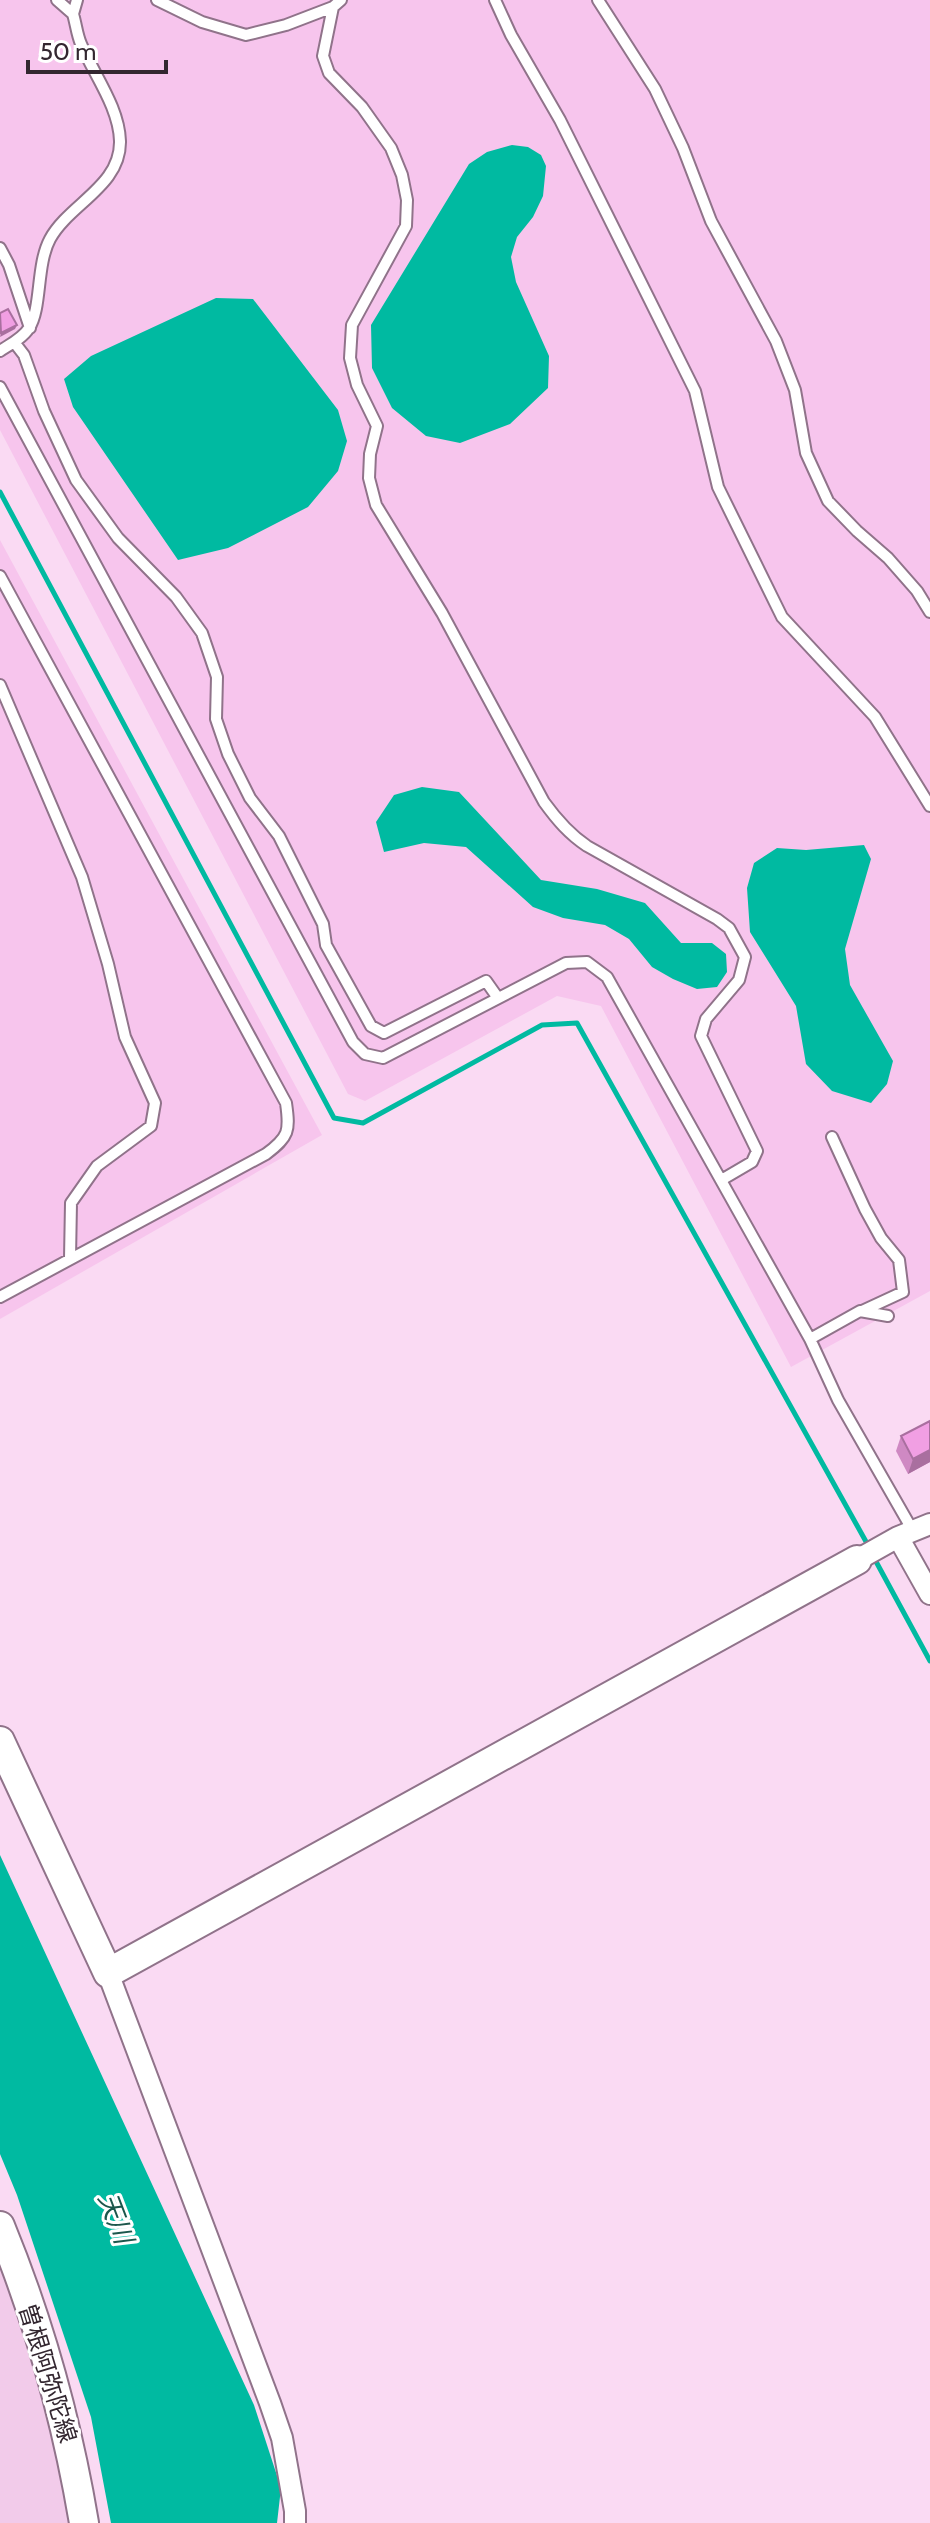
<svg xmlns="http://www.w3.org/2000/svg" width="930" height="2523" font-family="Cabin,'Noto Sans JP',sans-serif">
<style>
.built{fill:#f2cbea}
.green{fill:#f7c5ed}
.water{fill:#00baa1}
.lines{fill:none;stroke-linecap:round;stroke-linejoin:round}
.stream{stroke:#00baa1;stroke-width:5}
.lane-casing{stroke:#90738a;stroke-width:14}
.street-casing{stroke:#90738a;stroke-width:24}
.secondary-casing{stroke:#90738a;stroke-width:32}
.lane{stroke:#fff;stroke-width:10}
.street{stroke:#fff;stroke-width:20}
.secondary{stroke:#fff;stroke-width:28}
.wall{fill:#cf89c3}
.shaded-wall{fill:#a96f9f}
.building{fill:#f19fe3;stroke:#a96f9f;stroke-width:2}
.labels{text-anchor:middle;dominant-baseline:central;stroke-width:6;stroke-linejoin:round;paint-order:stroke}
.street-label{font-size:24px;fill:#332730;stroke:#fff}
.water-label{font-size:26px;font-style:italic;fill:#1b574c;stroke:#fff}
</style>
<rect width="100%" height="100%" fill="#fadaf3"/>
<path class="built" d="M0,2257L43,2393L71,2523H0Z"/>
<path class="green" d="M0,0H930V1291L791,1367L601,1006L557,996L365,1101L348,1094L0,430Z
M0,540L322,1135L0,1319Z"/>
<path class="water" d="M512,145L528,147L541,155L546,166L543,196L533,217L517,237L511,257L516,282L549,356L548,388L510,424L460,443L426,436L392,408L372,368L371,325L469,164L487,152Z
M216,298L253,299L338,410L347,441L338,471L308,507L228,548L178,560L73,407L64,379L91,356Z
M422,787L459,792L541,880L597,889L645,903L681,943H712L726,954L727,972L717,987L697,989L673,979L652,967L629,939L605,925L563,918L533,907L466,847L424,843L384,852L376,822L394,795Z
M864,845L871,859L845,949L850,985L893,1061L887,1084L871,1103L832,1091L806,1064L796,1006L750,932L747,888L754,863L777,848L806,850Z
M0,1855L254,2405L281,2488L277,2523H111L91,2417L17,2195L0,2154Z"/>
<g class="lines">
<path class="stream" d="M0,492L334,1118L363,1123L542,1025L577,1023L869,1547
M873,1556L930,1661"/>
<defs>
<path id="lane" d="M57,0L73,14L77,0
M157,0L202,22L246,35L286,25L333,7L341,0
M495,0L511,35L560,120L695,391L718,487L782,617L875,717L930,806
M598,0L655,89L683,148L711,221L776,341L795,390L806,453L828,501L857,531L888,558L917,591L930,612
M333,7L323,56L329,73L362,107L391,148L402,175L407,200L406,226L352,325L350,358L357,385L377,426L370,454L369,478L376,505L442,613L544,802C557,820 569,834 587,846L717,919L729,928L745,957L739,980L706,1019L701,1036L757,1151L752,1162L723,1179
M0,248L9,265L30,328
M14,342L24,355L44,411L76,480L118,538L176,597L202,633L217,677L216,719L228,754L250,798L279,836L323,924L326,945L371,1026L384,1033L486,981L498,998
M0,351C9,345 23,338 29,328C42,308 36,265 50,239C69,204 121,186 120,141C119,107 94,75 81,44C77,35 76,24 73,14
M0,387L353,1042L365,1054L383,1058L566,963L587,962L607,977L810,1339
M0,576L286,1103C290,1131 289,1137 266,1154L0,1297
M0,685L82,877L108,964L125,1037L155,1103L151,1126L97,1166L71,1203L70,1258
M832,1137L865,1209L881,1238L899,1260L903,1292L862,1311
M888,1316L860,1311L810,1339L838,1400L913,1531"/>
<path id="street" d="M898,1537L930,1594
M857,1560L898,1537L930,1524
M108,1973L270,2403L282,2438L295,2511V2523"/>
<path id="secondary" d="M0,1741L108,1973L857,1560
M0,2226C39,2321 67,2422 84,2523"/>
</defs>
<use href="#lane" class="lane-casing"/>
<use href="#street" class="street-casing"/>
<use href="#secondary" class="secondary-casing"/>
<use href="#lane" class="lane"/>
<use href="#street" class="street"/>
<use href="#secondary" class="secondary"/>
</g>
<path class="wall" d="M930,1421V1462L908,1474L896,1451L901,1436Z"/>
<path class="shaded-wall" d="M17,325L15,329L0,337L1,333Z
M930,1450V1462L908,1474L913,1459Z"/>
<path class="building" d="M8,309L17,325L1,333L0,313Z
M930,1421V1450L913,1459L901,1436Z"/>
<g class="labels">
<g class="street-label">
<text transform="translate(48 2373) rotate(73)">曽根阿弥陀線</text>
</g>
<g class="water-label">
<text transform="translate(116 2218) rotate(69)">天川</text>
</g>
</g>
<path d="M28 60v12h138v-12" fill="none" stroke="#332730" stroke-width="4"/>
<text x="40" y="60" font-size="24" fill="#332730" stroke="#ffffff" stroke-width="6" paint-order="stroke">50 m</text>
</svg>
